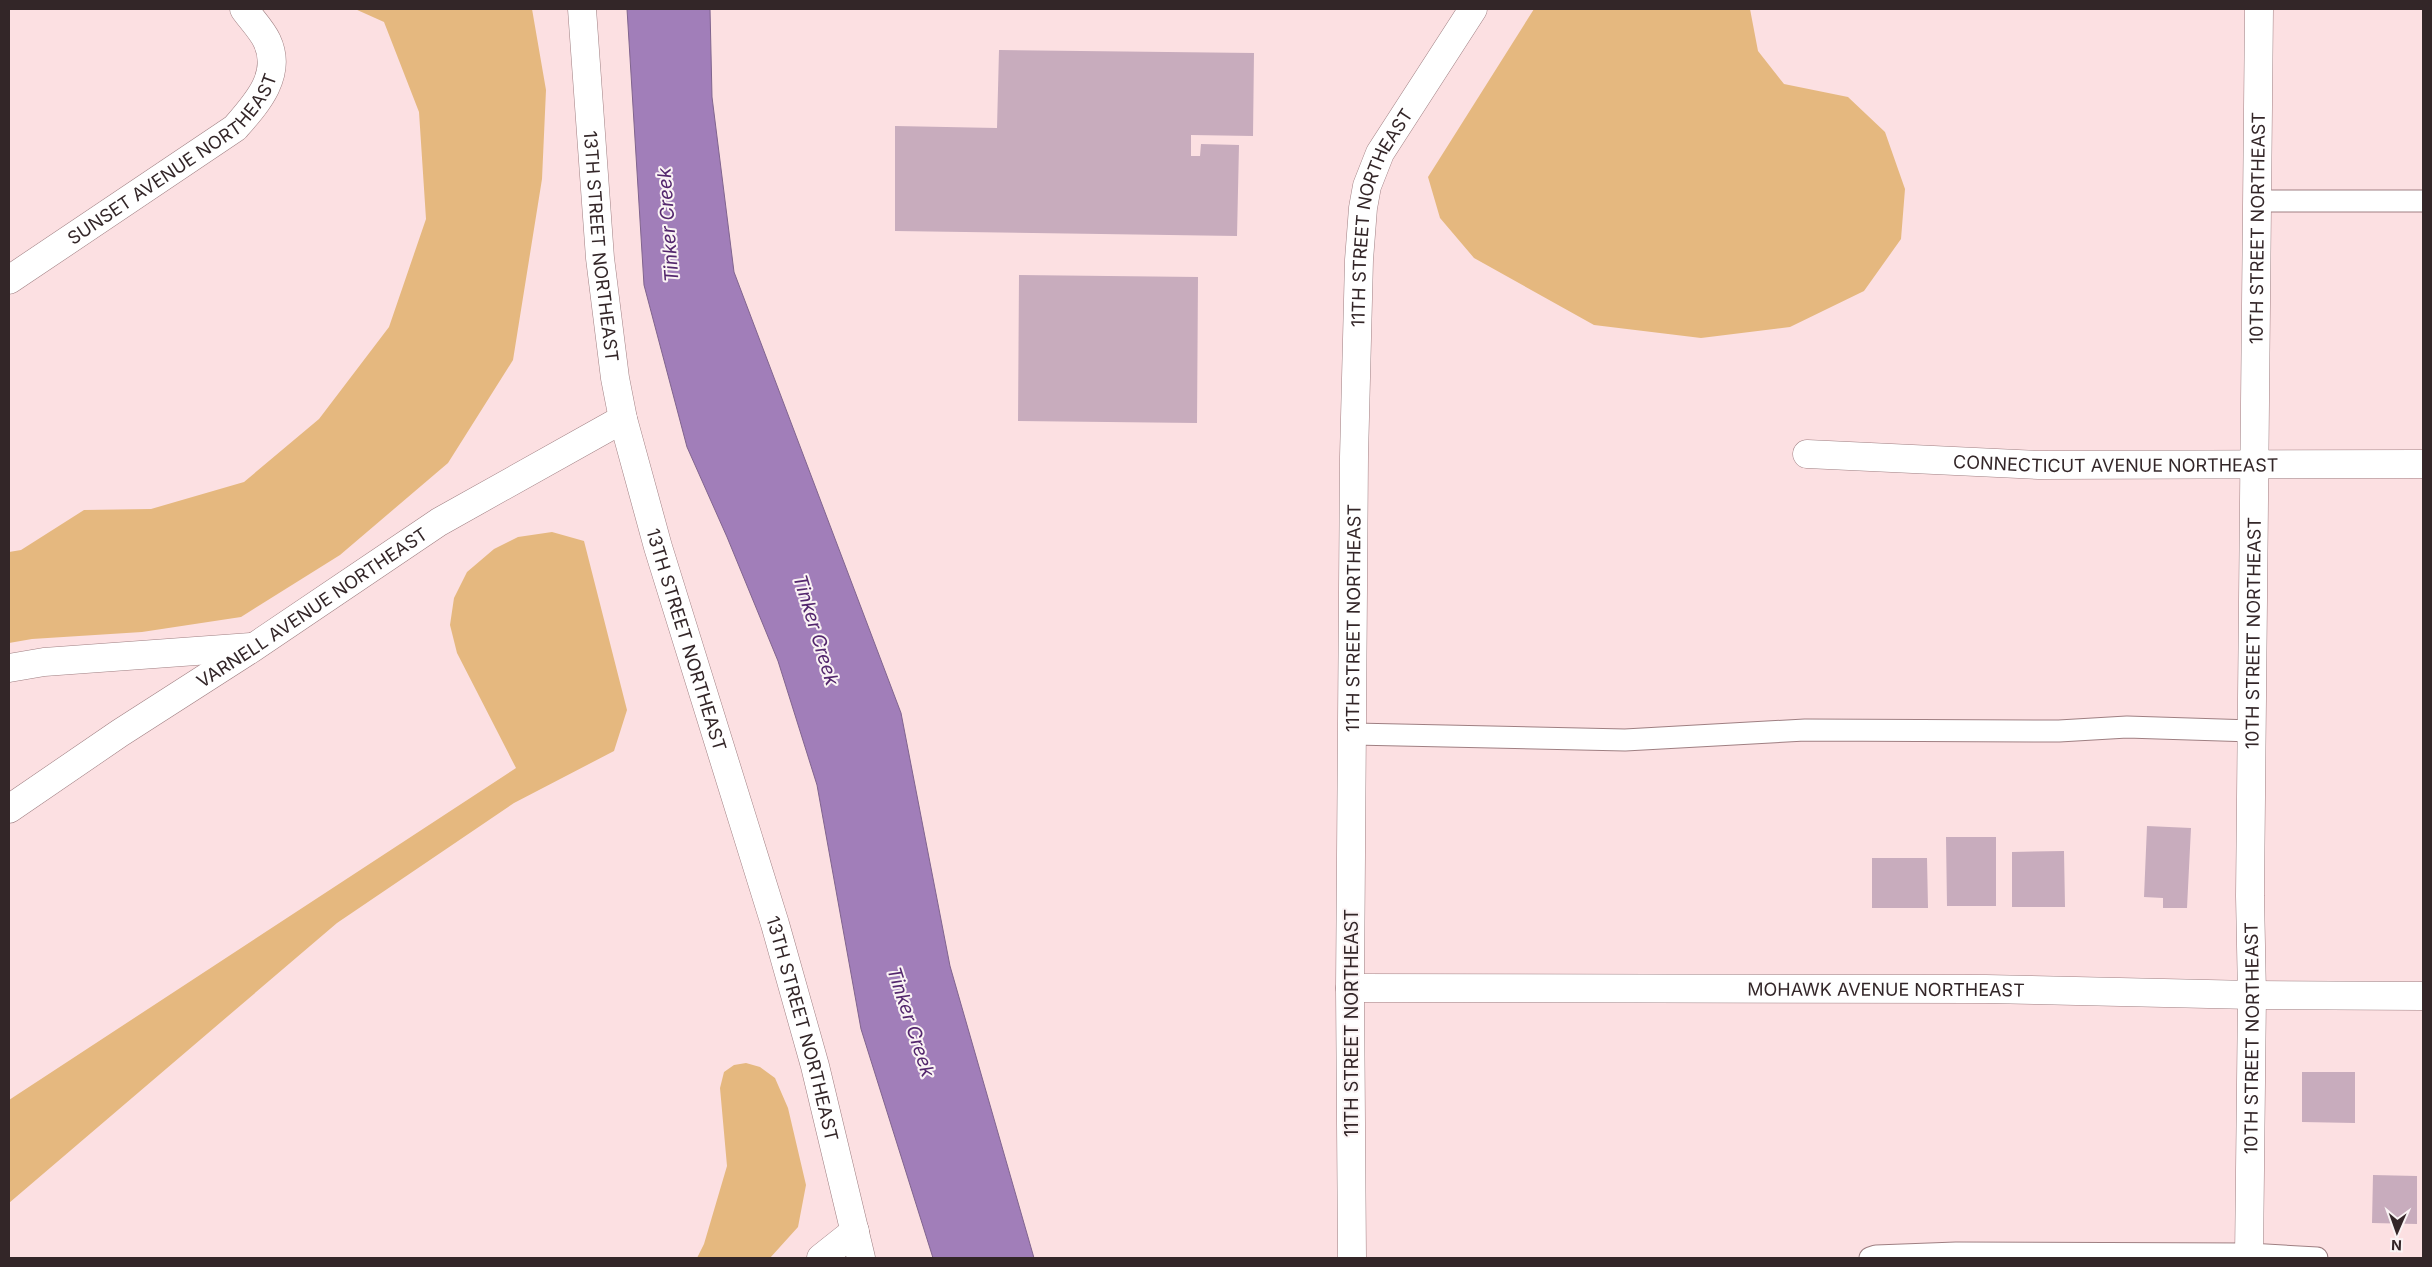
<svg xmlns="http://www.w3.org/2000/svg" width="2432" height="1267" font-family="Inter,sans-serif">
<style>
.green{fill:#e5b87f}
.water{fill:#a17eb9;stroke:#80648e}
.building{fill:#c8acbd}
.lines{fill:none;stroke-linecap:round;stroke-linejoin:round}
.lane-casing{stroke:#9f7f82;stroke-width:23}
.street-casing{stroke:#9f7f82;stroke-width:29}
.secondary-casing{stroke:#9f7f82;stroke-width:29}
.lane{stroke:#fff;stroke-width:21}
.street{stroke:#fff;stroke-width:28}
.secondary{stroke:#fff;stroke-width:28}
.labels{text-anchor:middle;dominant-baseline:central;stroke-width:4;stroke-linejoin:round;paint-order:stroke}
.street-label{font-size:18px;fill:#332628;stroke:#faf3f4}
.water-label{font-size:19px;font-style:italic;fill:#53266d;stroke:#faf3f4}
</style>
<rect width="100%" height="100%" fill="#fce0e2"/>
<path class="green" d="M355,9H532L546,90L542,179L513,360L448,463L340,555L241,617L142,632L32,639L9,643V552L21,550L84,510L151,509L244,482L319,419L389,327L426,219L419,112L384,22Z
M1534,9H1750L1758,51L1784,84L1848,97L1885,132L1905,189L1901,239L1864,291L1790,327L1701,338L1594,325L1474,258L1440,218L1428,177Z
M552,532L584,541L627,710L614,751L514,803L337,923L9,1203V1100L516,768L457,653L450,625L454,598L467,572L494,549L518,537Z
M746,1063L760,1067L775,1078L788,1108L806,1185L798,1227L770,1258H697L704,1244L727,1166L720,1088L724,1072L734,1065Z"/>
<path class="water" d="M627,9H710L712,97L734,272L901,713L950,966L1034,1258H933L861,1029L817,785L778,661L727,537L687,447L644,285Z"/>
<path class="building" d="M999,50L1254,53L1253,136L1191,135V156H1200L1201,144L1239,145L1237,236L895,231V126L997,128Z
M1019,275L1198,277L1197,423L1018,421Z
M2147,826L2191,828L2187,908H2163V898L2144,897Z
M1946,837H1996V906H1947Z
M2064,851L2065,907H2012V852Z
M1872,858H1927L1928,908H1872Z
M2302,1072H2355V1123L2302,1122Z
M2373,1175L2417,1176V1224L2372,1223Z"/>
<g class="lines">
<defs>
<path id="lane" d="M2258,201H2423
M1354,734L1625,740L1805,730L2059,731L2127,727L2252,731
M1870,1258L1876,1256L1956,1253L2249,1254L2317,1258"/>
<g id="street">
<path id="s1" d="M9,280L235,128C256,104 283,75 267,41C262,30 251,19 244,9"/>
<path id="s2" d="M1807,454L2039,465L2423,464"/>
<path d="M9,668L44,662L251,647"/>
<path id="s3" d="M9,809L120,733L254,647L439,522L623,419"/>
<path id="s4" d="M1350,988L1986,989L2252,995L2423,996"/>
<path d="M821,1258L855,1231"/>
<path id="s5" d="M1352,1258L1350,988L1354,457L1359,260L1363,208L1367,186L1380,153L1473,9"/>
<path id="s6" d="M2249,1258L2252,995L2250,896L2259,9"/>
</g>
<g id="secondary">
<path id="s7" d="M582,9L600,258L615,378L623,419L658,547L775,924L815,1066L861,1258"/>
</g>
</defs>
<use href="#lane" class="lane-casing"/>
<use href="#street" class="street-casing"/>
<use href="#secondary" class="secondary-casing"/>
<use href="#lane" class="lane"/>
<use href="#street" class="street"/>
<use href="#secondary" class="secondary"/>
</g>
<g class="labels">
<g class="street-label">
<text stroke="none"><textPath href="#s1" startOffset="205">SUNSET AVENUE NORTHEAST</textPath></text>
<text stroke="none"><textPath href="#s5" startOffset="1045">11TH STREET NORTHEAST</textPath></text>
<text stroke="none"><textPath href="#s6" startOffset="1030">10TH STREET NORTHEAST</textPath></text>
<text stroke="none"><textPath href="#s7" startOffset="238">13TH STREET NORTHEAST</textPath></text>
<text stroke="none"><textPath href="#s2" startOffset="309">CONNECTICUT AVENUE NORTHEAST</textPath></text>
<text stroke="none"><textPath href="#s3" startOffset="364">VARNELL AVENUE NORTHEAST</textPath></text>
<text stroke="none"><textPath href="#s5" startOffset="640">11TH STREET NORTHEAST</textPath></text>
<text stroke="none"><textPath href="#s6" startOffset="625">10TH STREET NORTHEAST</textPath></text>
<text stroke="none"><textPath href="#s7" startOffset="642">13TH STREET NORTHEAST</textPath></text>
<text stroke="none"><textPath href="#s4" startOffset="536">MOHAWK AVENUE NORTHEAST</textPath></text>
<text transform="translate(1351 1023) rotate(-90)">11TH STREET NORTHEAST</text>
<text stroke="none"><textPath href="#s7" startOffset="1048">13TH STREET NORTHEAST</textPath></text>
<text stroke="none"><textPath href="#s6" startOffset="220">10TH STREET NORTHEAST</textPath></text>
</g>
<g class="water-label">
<text transform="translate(668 225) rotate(-94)">Tinker Creek</text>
<text transform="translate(816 630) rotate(73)">Tinker Creek</text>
<text transform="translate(911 1022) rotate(72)">Tinker Creek</text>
</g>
</g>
<rect width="2432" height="1267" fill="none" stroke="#332628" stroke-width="20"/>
<g transform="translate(2397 1232) rotate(182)" stroke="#faf3f4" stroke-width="4" paint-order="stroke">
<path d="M0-4L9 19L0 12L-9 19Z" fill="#332628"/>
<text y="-8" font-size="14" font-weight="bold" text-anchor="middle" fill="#332628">N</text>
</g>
</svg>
